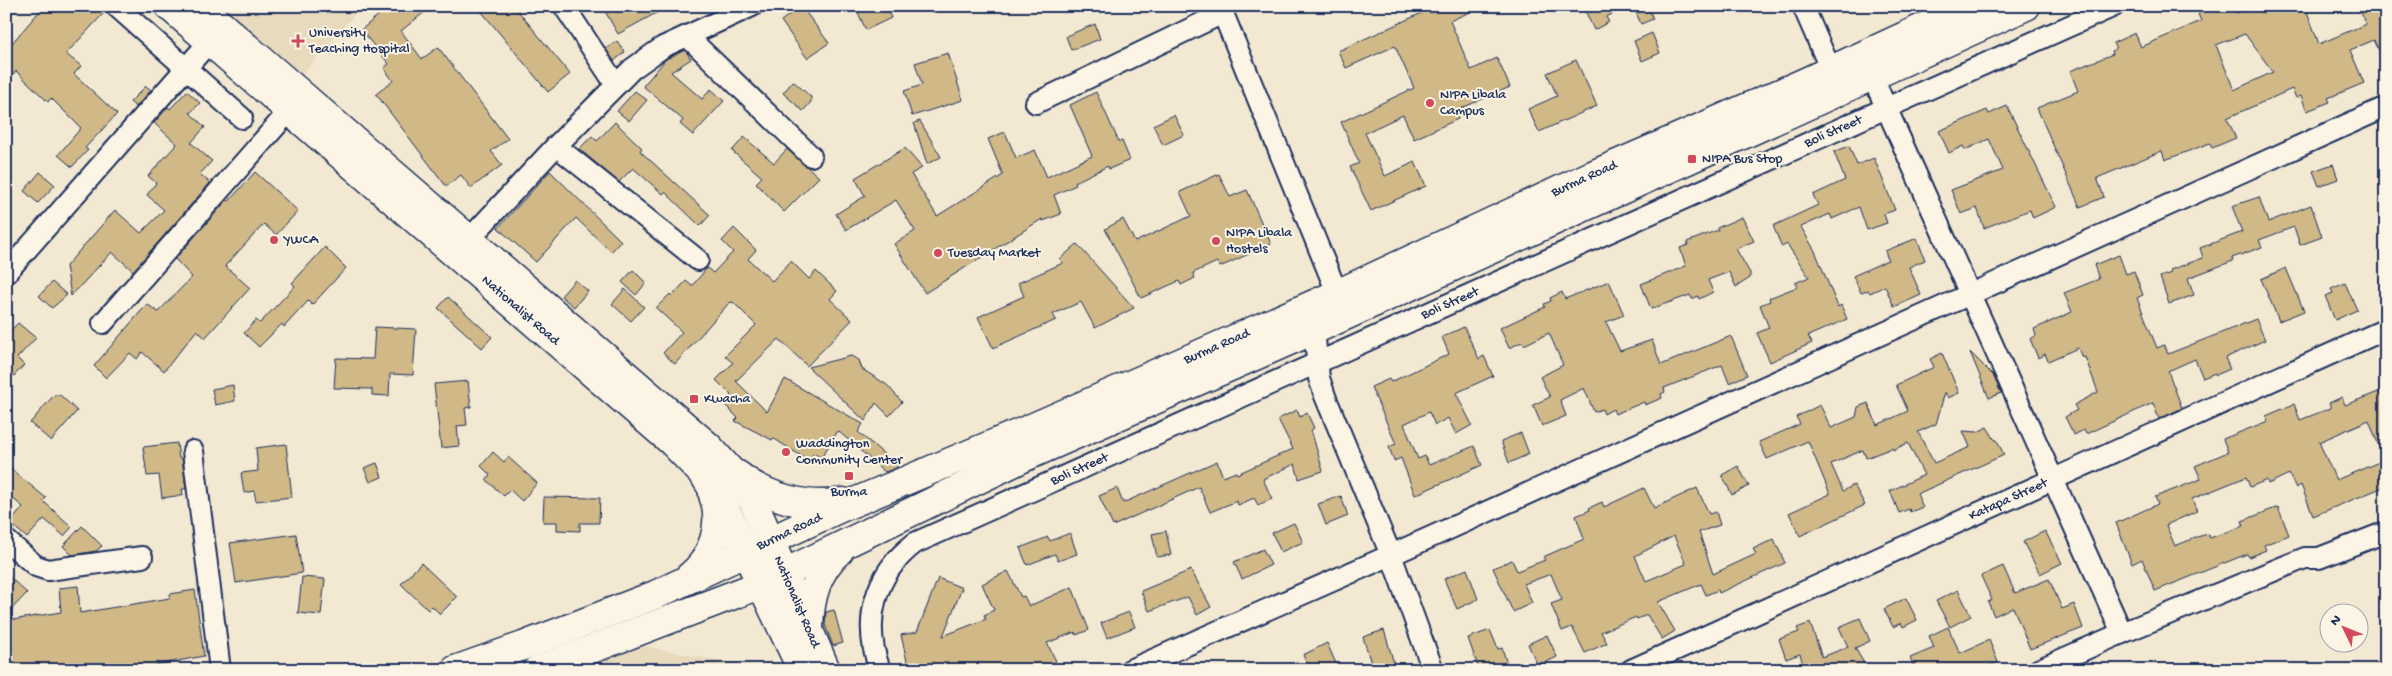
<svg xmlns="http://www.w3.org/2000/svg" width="2392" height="676" font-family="'Gochi Hand',sans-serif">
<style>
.built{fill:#e8dabc}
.building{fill:#d0b887;stroke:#1b2f5e;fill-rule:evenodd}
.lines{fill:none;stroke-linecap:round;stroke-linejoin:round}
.minor-casing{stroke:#1b2f5e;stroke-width:24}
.secondary-casing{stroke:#1b2f5e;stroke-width:31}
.minor{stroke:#fcf5e5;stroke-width:20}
.secondary{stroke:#fcf5e5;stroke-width:28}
.poi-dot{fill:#d1495b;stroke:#fcf5e5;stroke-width:2}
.labels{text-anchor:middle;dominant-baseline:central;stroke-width:4;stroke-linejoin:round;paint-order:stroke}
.poi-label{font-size:14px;fill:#1b2f5e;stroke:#fcf5e5;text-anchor:start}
.street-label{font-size:14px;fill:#1b2f5e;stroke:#fcf5e5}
</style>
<rect width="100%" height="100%" fill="#f3e9d2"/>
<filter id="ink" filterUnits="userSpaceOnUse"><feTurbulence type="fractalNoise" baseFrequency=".02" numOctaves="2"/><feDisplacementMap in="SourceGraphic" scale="10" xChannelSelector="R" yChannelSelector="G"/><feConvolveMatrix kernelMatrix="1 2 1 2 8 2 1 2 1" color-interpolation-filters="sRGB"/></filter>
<g filter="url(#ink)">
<path class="built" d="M224,6H362L302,75Z
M644,646L744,666L746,670H582Z"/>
<path class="building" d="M44,6H94L103,14L66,54L81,66L74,74L117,114L85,148L88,150L72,167L58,155L81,128L51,98L48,102L16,71L6,83V50Z
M389,6H432L401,31L422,59L438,47L508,139L491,151L502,165L471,188L461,175L446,186L376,94L393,81L384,68L389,64L361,30Z
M477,6H514L570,74L548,92Z
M602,6H669L618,34Z
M801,6L829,43L807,58L781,21Z
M855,6H886L891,18L866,30Z
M1437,6H1483L1450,21L1471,70L1497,58L1510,87L1455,111L1458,119L1414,139L1403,115L1365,133L1385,176L1415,162L1426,186L1371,211L1350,167L1359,163L1341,122L1414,88L1395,46L1346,68L1338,51Z
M1583,6H1629L1606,17L1609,22L1594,30Z
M1633,6H1648L1653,19L1641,24Z
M2217,6H2234L2237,13L2252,6H2305L2319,44L2366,24L2358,6H2386V65L2374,40L2350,50L2364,83L2328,98L2330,102L2307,111L2301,96L2296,98L2292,89L2227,118L2236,138L2212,148L2210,143L2165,160L2162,151L2097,178L2104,197L2080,207L2037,108L2078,91L2070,71L2113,54L2112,51L2116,49L2113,43L2135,33L2141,47L2201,21L2198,14ZM2245,34L2273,72L2234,90L2216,45Z
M1095,24L1100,39L1071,50L1066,36Z
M1652,33L1660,53L1642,61L1634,41Z
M617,41L625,52L614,61L606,49Z
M685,50L691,59L671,72L702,99L711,89L724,101L693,135L680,124L683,120L643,86L666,59Z
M948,53L963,100L912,116L904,91L922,85L915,63Z
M1576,60L1597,106L1539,132L1528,109L1557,96L1547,73Z
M793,81L811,97V102L803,111L783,93Z
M146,86L151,90L136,107L130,102Z
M187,91L200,103L190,113L205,127L191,143L212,161L200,174L210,183L133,271L112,252L71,296L66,266L115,210L141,233L164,210L147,195L156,183L148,176L177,144L154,123L168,107L170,109Z
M635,91L647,100L629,121L617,111Z
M1096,92L1119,142L1122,141L1130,160L1109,169L1108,166L1075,182L1076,185L1054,195L1061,214L1043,221L1042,219L925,293L894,244L915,231L896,200L846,230L836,214L865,196L855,178L905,148L922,168L911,174L937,216L1003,175L988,139L1005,132L1016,158L1035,150L1047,177L1092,156L1070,105Z
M2007,106L2056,207L2033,218L2030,210L1984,228L1977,208L1961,214L1951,190L2003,170L1989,139L1965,150L1963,146L1949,153L1939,131L1987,110L1989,114Z
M1174,115L1184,135L1163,145L1153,125Z
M920,121L941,157L927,164L914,123Z
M615,122L642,148L640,151L710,215L700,226L665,192L663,194L633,168L619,182L579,149L592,136L597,141Z
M744,137L774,163L787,149L819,177L784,212L756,183L762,177L732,151Z
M1849,146L1857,165L1874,158L1895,210L1884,214L1887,223L1867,230L1859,207L1832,219L1830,214L1801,227L1815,251L1838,307L1841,305L1847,319L1808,336L1812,343L1770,362L1757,333L1769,328L1760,305L1770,301L1769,298L1797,287L1795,283L1809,277L1787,244L1782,247L1773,226L1818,205L1813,195L1845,180L1834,152Z
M2333,164L2338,179L2319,186L2313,171Z
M550,171L621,241L611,252L576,218L536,262L498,228Z
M40,172L55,185L38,203L24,191Z
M255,172L298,211L276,235L264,224L225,266L250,288L205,338L197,330L164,371L142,352L137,359L130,353L106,378L94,366L147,304L158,312L192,277L175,259L227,200L229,201Z
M1219,174L1230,197L1247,190L1271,244L1220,267L1217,262L1193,273L1195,278L1181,285L1179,281L1141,298L1105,229L1123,219L1135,242L1191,216L1180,192Z
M2259,197L2268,222L2311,205L2322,237L2300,245L2294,227L2259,240L2262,247L2232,258L2233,261L2188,278L2194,295L2169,304L2160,277L2171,273L2170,270L2203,258L2200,248L2242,232L2232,206Z
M1742,217L1754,241L1736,249L1750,273V278L1736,287L1729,272L1708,280L1713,292L1699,299L1698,296L1692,299L1690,295L1651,309L1641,284L1686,266L1680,248L1688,245L1687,242L1718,230L1717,228Z
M734,228L756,250L748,259L772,281L791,261L809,279L816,271L837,291L830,299L852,320L807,366L779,339L736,381L767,412L785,379L863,424L858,432L898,466L896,468L885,472L838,431L821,458L814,453L809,461L773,438L772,440L735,421L738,418L723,403L731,395L716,380L733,363L725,356L756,325L733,302L729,303L675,364L663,353L682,332L656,308L670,294L672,296L686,281L692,286L707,268L713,273L733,252L722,241Z
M1917,238L1925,260L1909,267L1921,295L1894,307L1885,286L1870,293L1868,290L1861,293L1853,276L1888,260L1885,251Z
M1077,244L1134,308L1095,328L1081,302L1053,314L1056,320L993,348L978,317L1024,296L1018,283L1063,263L1060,259Z
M325,247L346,268L312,305L308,301L284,327L282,324L259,347L244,333L256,320L260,323L295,286L292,283Z
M2119,255L2126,274L2134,271L2143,295L2137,298L2157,348L2164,345L2168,354L2256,319L2265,340L2225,358L2230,369L2216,375L2215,373L2203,378L2195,359L2168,371L2182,408L2159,419L2153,403L2086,434L2084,430L2074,435L2065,417L2077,410L2074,405L2098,392L2085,357L2082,358L2078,348L2048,361L2045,354L2038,358L2030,339L2036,336L2034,329L2072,312L2064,293L2099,279L2094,265Z
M2286,268L2304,311L2279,321L2261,279Z
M633,270L646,283L636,295L622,282Z
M575,280L588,291L574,307L561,296Z
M1609,281L1624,315L1606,322L1620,351L1652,340L1661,365L1731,336L1747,375L1729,383L1722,365L1664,388L1665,392L1661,394L1662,398L1645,405L1644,402L1615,414L1613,409L1604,414L1602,409L1594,412L1584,388L1560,400L1566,416L1542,426L1533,405L1550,397L1540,377L1563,365L1549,333L1524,345L1522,342L1509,348L1500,328L1545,307L1544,304L1551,301L1550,298L1562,292L1565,299Z
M52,282L67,295L52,308L39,296Z
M2345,283L2357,310L2335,320L2325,296L2333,293L2331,289Z
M625,289L644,307L631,321L612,304Z
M448,297L492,337L482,348L438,308Z
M18,323L36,338L17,358L24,365L14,376L6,370V335Z
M375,327L416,329L413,375L390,374L389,396L372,395V389L334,388L336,358L373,359Z
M1464,327L1479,359L1484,356L1493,376L1456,393L1472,425L1456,434L1448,418L1435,425L1429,412L1404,424L1418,459L1425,456L1429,465L1474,446L1482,465L1415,495L1401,458L1394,461L1389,447L1396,444L1371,387L1389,379L1391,382L1449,354L1442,337Z
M1970,352L1993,375L2001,393L1989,398Z
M1942,353L1959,393L1948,398L1945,392L1936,424L1918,432L1934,463L1970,447L1963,431L1978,432L1987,427L1995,440H1997L2004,455L1917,494L1923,507L1910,512L1909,509L1899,513L1890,491L1924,475L1908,443L1893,450L1892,448L1866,458L1863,450L1831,464L1843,491L1854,485L1865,505L1800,536L1789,513L1830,494L1808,441L1767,459L1759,442L1800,424L1796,417L1820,405L1831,428L1856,417L1858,407L1868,403L1877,425L1908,411L1896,385L1934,367L1930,359Z
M851,356L859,360L862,369L887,385L902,402L889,416L876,403L865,421L808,367Z
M468,381L471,407L465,408L467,425L457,426L459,446L441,448L434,384Z
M233,385L235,401L215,405L212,389Z
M2386,389V486L2313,516L2301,485L2296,488L2289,474L2268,484L2267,480L2250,487L2246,477L2192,499L2197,511L2166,525L2175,546L2197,537L2208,534L2210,538L2244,526L2242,521L2278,507L2289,535L2264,545L2266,550L2249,557L2247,554L2155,591L2142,559L2132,564L2116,523L2158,504L2155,497L2201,479L2195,466L2228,452L2223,439L2268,421L2266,416L2294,404L2300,420L2331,408L2329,403L2342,397L2345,405ZM2369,420L2384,460L2336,480L2319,442Z
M54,395H60L77,411L51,441L30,423Z
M1297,410L1300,417L1307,413L1314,428L1311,430L1323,471L1299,479L1295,464L1263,479L1272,499L1258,505L1254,498L1238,505L1237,501L1210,512L1199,487L1113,526L1099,496L1117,488L1123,503L1217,461L1223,477L1236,472L1237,474L1293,449L1278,419Z
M1521,433L1529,454L1509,463L1501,441Z
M177,443L179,458H182L186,489H182L183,495L162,498L159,475L147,476L143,447Z
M286,444L292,497L256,501L254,491L244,493L241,473L258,471L256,448Z
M493,452L504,462L508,457L537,483L522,501L510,490L504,496L486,480L490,475L481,466Z
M377,463L382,477L370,482L364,468Z
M6,465L46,498L43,501L72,527L64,536L44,519L27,538L10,523L23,507L6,493Z
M1738,466L1749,486L1732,495L1722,475Z
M1644,488L1654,508L1697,488L1709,514L1716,512L1720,525L1699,532L1713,574L1756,554L1753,549L1774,539L1785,563L1719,593L1718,590L1706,595L1701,584L1658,602L1675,631L1662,639L1647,615L1637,619L1636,617L1601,632L1607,643L1585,653L1572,627L1562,631L1551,604L1562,600L1551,574L1524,584L1532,603L1513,612L1493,568L1512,560L1517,571L1545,560L1543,557L1584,539L1576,516L1590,510L1589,508L1602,502L1604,507ZM1674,536L1686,564L1646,581L1635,556Z
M1341,496L1348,516L1326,525L1318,504Z
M544,497L600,498L599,523H580V531L557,530V522H543Z
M1294,523L1303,542L1281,552L1272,533Z
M82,526L102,546L96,551L72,555L63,546Z
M1166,531L1171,555L1157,557L1152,534Z
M2045,531L2062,563L2040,574L2023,542Z
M1070,533L1077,554L1058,561L1055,554L1027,565L1020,548L1048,537L1050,541Z
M296,534L302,573L236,583L230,543Z
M1263,549L1271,565L1242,579L1234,562Z
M421,563L457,597L440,614L432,606L428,610L401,584Z
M2003,566L2015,593L2049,579L2062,609L2074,604L2083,628L2030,649L2013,607L1994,616L1988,602L1992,600L1981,576Z
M1467,569L1478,599L1457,609L1444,579Z
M1191,570L1211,607L1197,615L1188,597L1149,611L1141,591Z
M1008,571L1021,597L1024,596L1029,606L1072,587L1089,630L1076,635L1075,632L1047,643L1056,661L1047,665L1049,670H909L901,635L917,632L938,578L962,588L943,636L986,619L984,615L994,610L982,584Z
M6,574L27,593L6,615Z
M302,577L325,579L321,615L298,613Z
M78,586L80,613L170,598V594L195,590L204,656L156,665L157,670H6V621L61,612L59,588Z
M1958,590L1971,616L1950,627L1936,601Z
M1906,598L1917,620L1903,627L1901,623L1893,627L1884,609Z
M834,610L843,643L833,646L825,625L826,612Z
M1129,612L1135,627L1107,638L1101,623Z
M1860,618L1870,641L1855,648L1868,670H1792L1803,664L1800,654L1786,659L1779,639L1799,632L1797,628L1810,623L1822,657L1848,647L1839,627Z
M1948,627L1960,653L1989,640L1998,662L1982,670H1915L1910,658L1934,648L1929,636Z
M1384,630L1396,670H1373L1363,637Z
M1490,630L1498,649L1502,648L1509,670H1479L1468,638Z
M1547,635L1557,657L1538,666L1528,644Z
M1327,643L1337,666L1329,670H1310L1303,655Z"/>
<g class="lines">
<defs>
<g id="minor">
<path d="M116,6L242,118"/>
<path d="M564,6L616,85"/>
<path d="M1220,6L1342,305"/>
<path d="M1803,6L1836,82"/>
<path d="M687,36L811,156"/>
<path d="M1872,76L2122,633"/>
<path d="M1036,103L1223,13"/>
<path d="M556,146L698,260"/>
<path d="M461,248L556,146L632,69L663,47L752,6"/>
<path d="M6,273L209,42"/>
<path d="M103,323L290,110"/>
<path d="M1314,330L1319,378L1325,396L1391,555L1433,670"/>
<path d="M193,451L220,670"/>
<path d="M6,540L36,566L48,570L142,557"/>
<path id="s1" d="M880,670C862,622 874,574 915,543L2114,6"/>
<path d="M1130,670L1391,555L2386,107"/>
<path id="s2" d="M1631,670L2386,329"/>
<path d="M2038,670L2122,633L2305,558H2319L2386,532"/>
</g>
<g id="secondary">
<path id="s3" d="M169,6L672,442L704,475L727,512L802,670"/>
<path id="s4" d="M199,6L709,447L736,477L753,501L826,670"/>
<path d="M738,475C765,497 808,509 843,502"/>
<path d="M689,577C713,558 724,524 713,495"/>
<path d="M809,627C810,597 817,571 839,551"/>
<path id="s5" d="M455,670L523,646L655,595L838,509L1029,429L1337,294L1590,176L1803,83L1970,6"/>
<path d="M537,670L762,584L1025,457L1314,330L2026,6"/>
</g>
</defs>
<use href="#minor" class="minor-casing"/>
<use href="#secondary" class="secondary-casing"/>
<use href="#minor" class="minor"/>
<use href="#secondary" class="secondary"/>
</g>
</g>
<g class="poi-dot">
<path d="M295.5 33.5h5v5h5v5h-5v5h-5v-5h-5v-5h5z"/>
<circle cx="1430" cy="103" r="5"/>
<rect x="1687" y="154" width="10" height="10" rx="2.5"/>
<circle cx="274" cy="240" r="5"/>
<circle cx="1216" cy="241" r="5"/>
<circle cx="938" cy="253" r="5"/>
<rect x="689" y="394" width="10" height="10" rx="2.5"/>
<circle cx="786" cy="452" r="5"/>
<rect x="844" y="471" width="10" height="10" rx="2.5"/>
</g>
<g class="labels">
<g class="poi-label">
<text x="309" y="33">University<tspan x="309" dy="16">Teaching Hospital</tspan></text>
<text x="1440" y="95">NIPA Libala<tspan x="1440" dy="16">Campus</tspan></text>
<text x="1702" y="159">NIPA Bus Stop</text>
<text x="1226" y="233">NIPA Libala<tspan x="1226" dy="16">Hostels</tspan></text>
<text x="284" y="240">YWCA</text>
<text x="948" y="253">Tuesday Market</text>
<text x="704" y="399">Kwacha</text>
<text x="796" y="444">Waddington<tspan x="796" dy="16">Community Center</tspan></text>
<text x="849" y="492" text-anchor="middle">Burma</text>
</g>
<g class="street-label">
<text stroke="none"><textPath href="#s1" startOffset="1148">Boli Street</textPath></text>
<text stroke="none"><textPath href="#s5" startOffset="1232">Burma Road</textPath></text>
<text stroke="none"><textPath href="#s1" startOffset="728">Boli Street</textPath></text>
<text stroke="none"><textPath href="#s3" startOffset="465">Nationalist Road</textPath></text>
<text stroke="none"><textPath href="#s5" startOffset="828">Burma Road</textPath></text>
<text stroke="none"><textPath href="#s1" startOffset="322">Boli Street</textPath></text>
<text stroke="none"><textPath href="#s2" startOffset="414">Katapa Street</textPath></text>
<text stroke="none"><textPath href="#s5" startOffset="362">Burma Road</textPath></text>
<text stroke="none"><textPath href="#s4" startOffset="854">Nationalist Road</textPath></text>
</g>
</g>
<rect width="2392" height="676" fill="none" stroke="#fcf5e5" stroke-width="25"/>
<rect x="12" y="12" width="2367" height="651" fill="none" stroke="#1b2f5e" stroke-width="2" filter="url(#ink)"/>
<g transform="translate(2344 628) rotate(313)"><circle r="24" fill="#fcf5e5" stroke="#a2a6af"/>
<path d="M0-4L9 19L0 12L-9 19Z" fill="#d1495b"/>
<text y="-8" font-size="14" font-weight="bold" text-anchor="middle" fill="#1b2f5e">N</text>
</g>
</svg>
